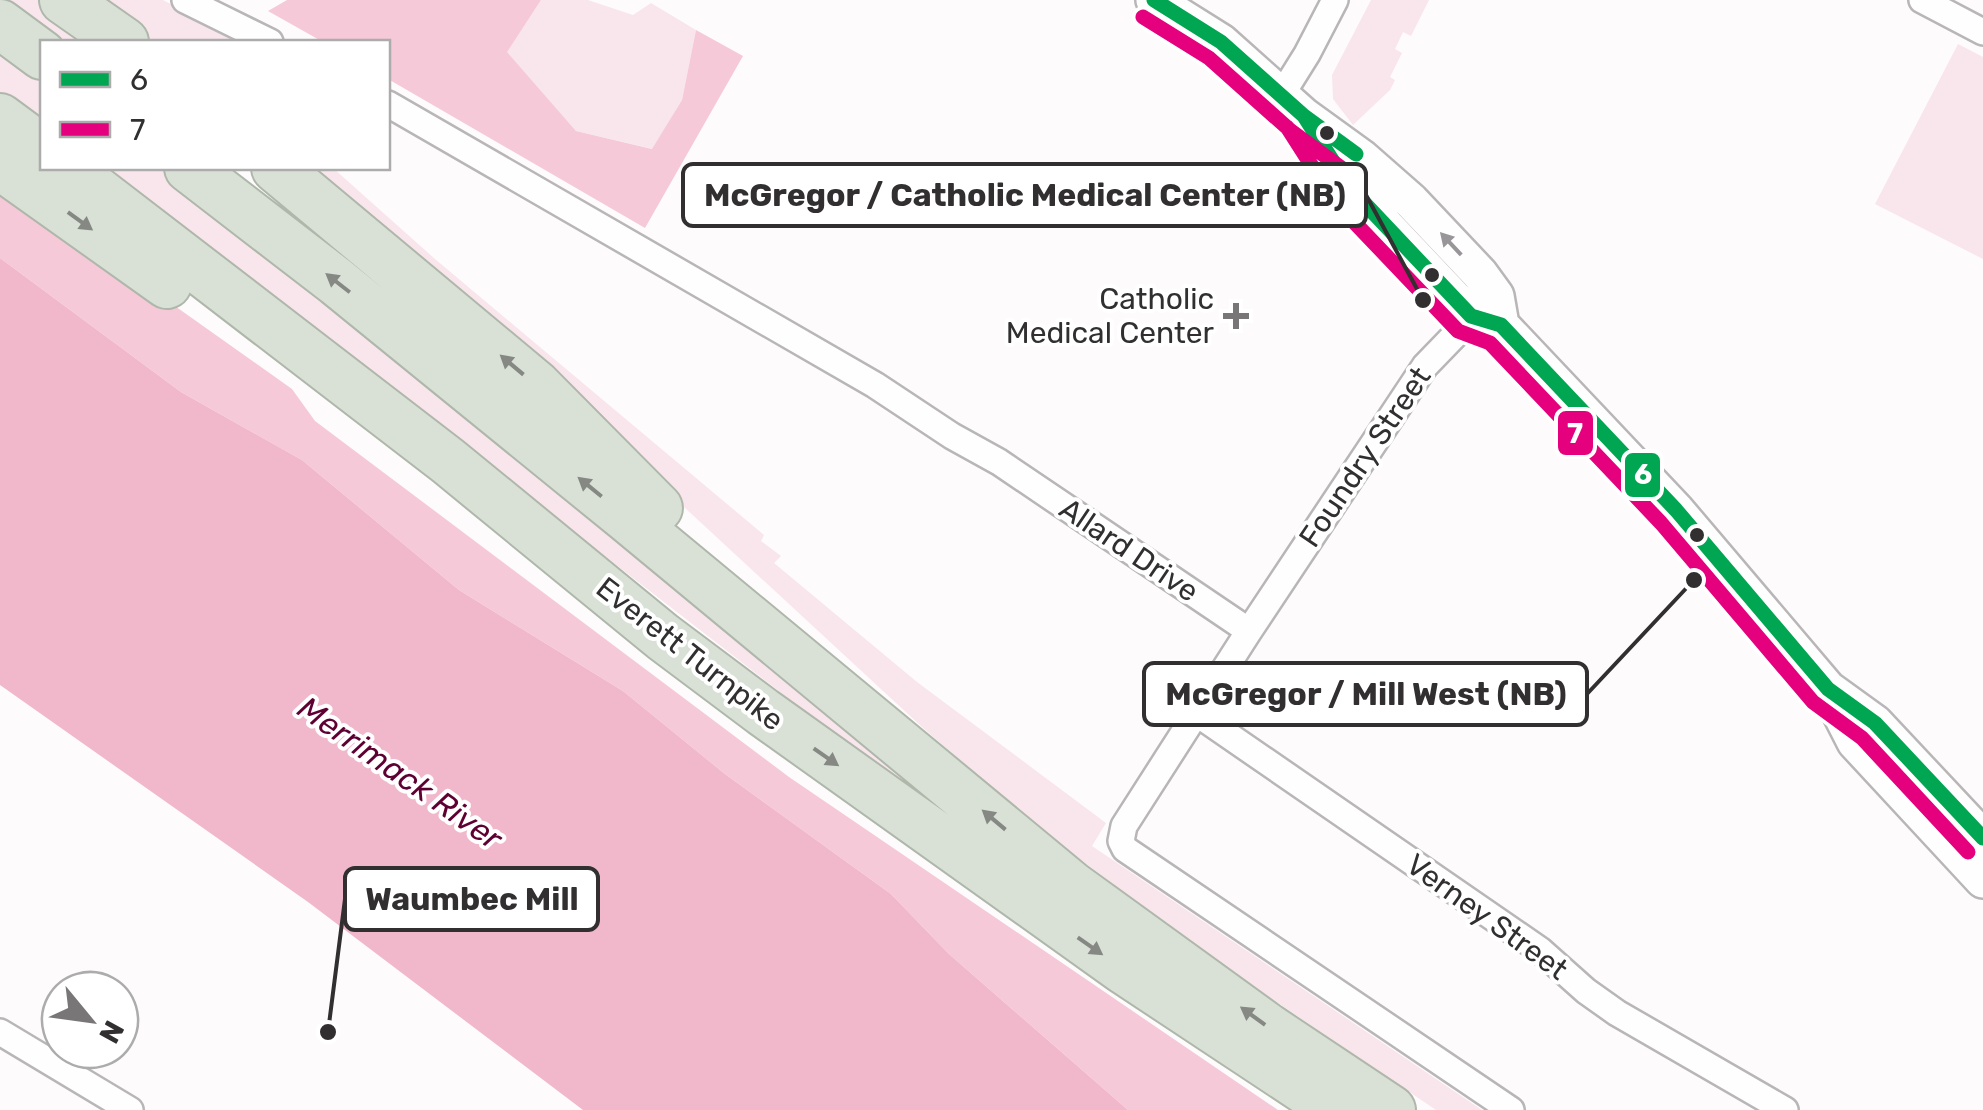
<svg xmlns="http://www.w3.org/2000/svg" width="1983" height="1110" font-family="Rubik,sans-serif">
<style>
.green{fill:#f9e6ec}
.forest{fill:#f5c9d8}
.water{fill:#f1b8cc}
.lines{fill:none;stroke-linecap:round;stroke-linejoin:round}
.minor-casing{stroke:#b8b6b6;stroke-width:30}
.secondary-casing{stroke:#b8b6b6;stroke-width:40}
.motorway-casing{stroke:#afb7ab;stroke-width:52}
.minor{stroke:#fffeff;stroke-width:25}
.secondary{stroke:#fffeff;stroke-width:35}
.motorway{stroke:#d9e1d6;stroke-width:48}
.bus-1-casing{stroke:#fff;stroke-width:22}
.bus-2-casing{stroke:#fff;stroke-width:22}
.bus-1{stroke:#00a651;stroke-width:15}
.bus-2{stroke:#e5007d;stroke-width:15}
.oneway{fill:#858883}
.oneway2{fill:#989698}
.bus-dot{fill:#312f30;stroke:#fff;stroke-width:4}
.poi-dot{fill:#797677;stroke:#fff;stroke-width:4}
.labels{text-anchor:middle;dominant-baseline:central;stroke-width:8;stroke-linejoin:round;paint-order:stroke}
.poi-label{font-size:30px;fill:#312f30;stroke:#fff;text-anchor:end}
.street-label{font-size:30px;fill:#312f30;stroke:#fff}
.water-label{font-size:32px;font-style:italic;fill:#5f0033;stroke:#fff}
.leader{fill:none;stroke:#312f30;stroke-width:4}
.callout-dot{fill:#312f30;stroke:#fff;stroke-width:4}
.callout{fill:#fff;stroke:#312f30;stroke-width:4}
.callout-label{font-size:32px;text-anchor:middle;font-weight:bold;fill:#312f30}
.line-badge{stroke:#fff;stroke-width:4}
.badge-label{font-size:28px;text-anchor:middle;font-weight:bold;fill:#fff}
</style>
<rect width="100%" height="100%" fill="#fefbfc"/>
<path class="green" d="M0,0H40L113,42H65Z
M84,0H163L242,42H143Z
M541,0H588L633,15L651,3L696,30L682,100L653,149L576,131L506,52Z
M1371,0H1429L1411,36L1403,32L1395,49L1402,53L1390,77L1395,80L1390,90L1353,125L1333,99L1332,75Z
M1958,44L1983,57V259L1875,204Z
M0,52L42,82V123L0,94Z
M104,168H160L540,469L1024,873L864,757Z
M297,168H333L435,259L764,535L761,541L781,556L774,563L917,682L1106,823L1092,846L1482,1110H1436L1213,959L1033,824L922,727L512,348Z"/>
<path class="forest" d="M287,0H541L507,52L576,131L652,149L682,100L696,30L743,56L645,228L388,79V42H323L268,11Z
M0,182L292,389L315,421L789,777L1278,1110H1128L949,954L891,894L725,774L623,691L459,590L302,460L181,392L0,258Z"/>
<path class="water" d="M0,258L181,392L302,460L459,590L623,691L725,774L891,894L949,954L1128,1110H583L308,902L0,685Z"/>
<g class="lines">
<defs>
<path id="minor" d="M185,0L270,42
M1922,0L1983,32
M1282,94L1307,54L1335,0
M388,104L875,385L952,436L999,462L1249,631L1124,826L1121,841L1125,849L1511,1110
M1249,631L1425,366L1484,305
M1196,713L1540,950L1586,991L1617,1013L1785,1110
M0,1032L130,1110"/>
<path id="secondary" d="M1154,0L1221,42L1304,116L1362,158L1411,201L1480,274L1496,296L1501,325
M1304,116L1350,188L1471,316L1501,325L1676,510L1828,689L1875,723L1983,838
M1832,697L1855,742L1983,880"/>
<path id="motorway" d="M64,0L124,42
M0,24L42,55
M0,118L42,149
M0,165L167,284
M67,168L448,461L663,637L763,712L1123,969L1336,1110
M189,168L337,282L626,517L1072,886L1268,1028L1391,1110
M276,168L536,385L658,508"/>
</defs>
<use href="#minor" class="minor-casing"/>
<use href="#secondary" class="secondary-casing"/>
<use href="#motorway" class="motorway-casing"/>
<use href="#minor" class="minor"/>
<use href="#secondary" class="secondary"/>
<use href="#motorway" class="motorway"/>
<defs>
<path id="bus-1" d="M1154,0L1221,42L1304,116L1356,154
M1304,116L1350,188L1471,316L1501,325L1676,510L1828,689L1875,723L1983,838"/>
<path id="bus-2" d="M1143,17L1209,58L1291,131L1344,170
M1287,127L1335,202L1458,331L1490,343L1661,523L1813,702L1862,738L1968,852"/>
</defs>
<use href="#bus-1" class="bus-1-casing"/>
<use href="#bus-2" class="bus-2-casing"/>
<use href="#bus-1" class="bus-1"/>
<use href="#bus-2" class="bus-2"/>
</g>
<defs><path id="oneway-solid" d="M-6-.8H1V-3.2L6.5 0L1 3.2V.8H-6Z" transform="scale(2.5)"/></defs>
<g class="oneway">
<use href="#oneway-solid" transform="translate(80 221) rotate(36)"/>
<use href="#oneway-solid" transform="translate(338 283) rotate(-142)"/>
<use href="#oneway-solid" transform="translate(512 365) rotate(-140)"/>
<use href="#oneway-solid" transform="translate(590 487) rotate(-141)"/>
<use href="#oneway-solid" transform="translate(826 757) rotate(35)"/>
<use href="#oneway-solid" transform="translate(994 820) rotate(-140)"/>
<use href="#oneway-solid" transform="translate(1090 946) rotate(35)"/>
<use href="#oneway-solid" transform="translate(1253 1016) rotate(-144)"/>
</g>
<use class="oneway2" href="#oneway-solid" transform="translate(1451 244) rotate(-133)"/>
<g class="bus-dot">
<circle cx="1327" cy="133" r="9"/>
<circle cx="1432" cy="275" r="9"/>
<circle cx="1697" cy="535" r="9"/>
</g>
<path class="poi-dot" d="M1231 301h10v10h10v10h-10v10h-10v-10h-10v-10h10z"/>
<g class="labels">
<g class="poi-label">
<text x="1214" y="299">Catholic<tspan x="1214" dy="34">Medical Center</tspan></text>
</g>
<g class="street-label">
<text transform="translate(1365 457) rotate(-56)">Foundry Street</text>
<text transform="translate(1129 550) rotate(34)">Allard Drive</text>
<text transform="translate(690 654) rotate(38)">Everett Turnpike</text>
<text transform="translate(1487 917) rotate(36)">Verney Street</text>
</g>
<g class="water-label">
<text transform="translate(400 773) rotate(35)">Merrimack River</text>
</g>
</g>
<path class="leader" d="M1423 300L1366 195M1694 580L1587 694M328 1032L345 899"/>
<g class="callout-dot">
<circle cx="1423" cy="300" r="10"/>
<circle cx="1694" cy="580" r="10"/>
<circle cx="328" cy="1032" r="10"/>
</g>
<g class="callout">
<rect x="683" y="164" width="683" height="62" rx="10"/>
<rect x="1144" y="663" width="443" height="62" rx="10"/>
<rect x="345" y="868" width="253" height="62" rx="10"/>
</g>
<g class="callout-label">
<text x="1025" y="206">McGregor / Catholic Medical Center (NB)</text>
<text x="1366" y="705">McGregor / Mill West (NB)</text>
<text x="472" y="910">Waumbec Mill</text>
</g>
<g class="line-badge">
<rect x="1556" y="409" width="39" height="48" rx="10" fill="#e5007d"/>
<rect x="1623" y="451" width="39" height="48" rx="10" fill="#00a651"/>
</g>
<g class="badge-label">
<text x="1575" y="443">7</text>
<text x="1643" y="484">6</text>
</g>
<rect x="40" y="40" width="350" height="130" fill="#ffffff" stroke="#adacac" stroke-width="2.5"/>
<rect x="60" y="72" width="50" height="15" fill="#00a651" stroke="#adacac" stroke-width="2.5"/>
<text x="130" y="90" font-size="30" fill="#312f30">6</text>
<rect x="60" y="122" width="50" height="15" fill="#e5007d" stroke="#adacac" stroke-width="2.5"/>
<text x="130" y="140" font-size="30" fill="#312f30">7</text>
<g transform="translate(90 1020) rotate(119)"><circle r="48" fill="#ffffff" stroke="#adacac" stroke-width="2.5"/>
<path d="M0-8L18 38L0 25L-18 38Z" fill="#797677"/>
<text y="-15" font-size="28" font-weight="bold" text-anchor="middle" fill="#312f30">N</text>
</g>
</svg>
